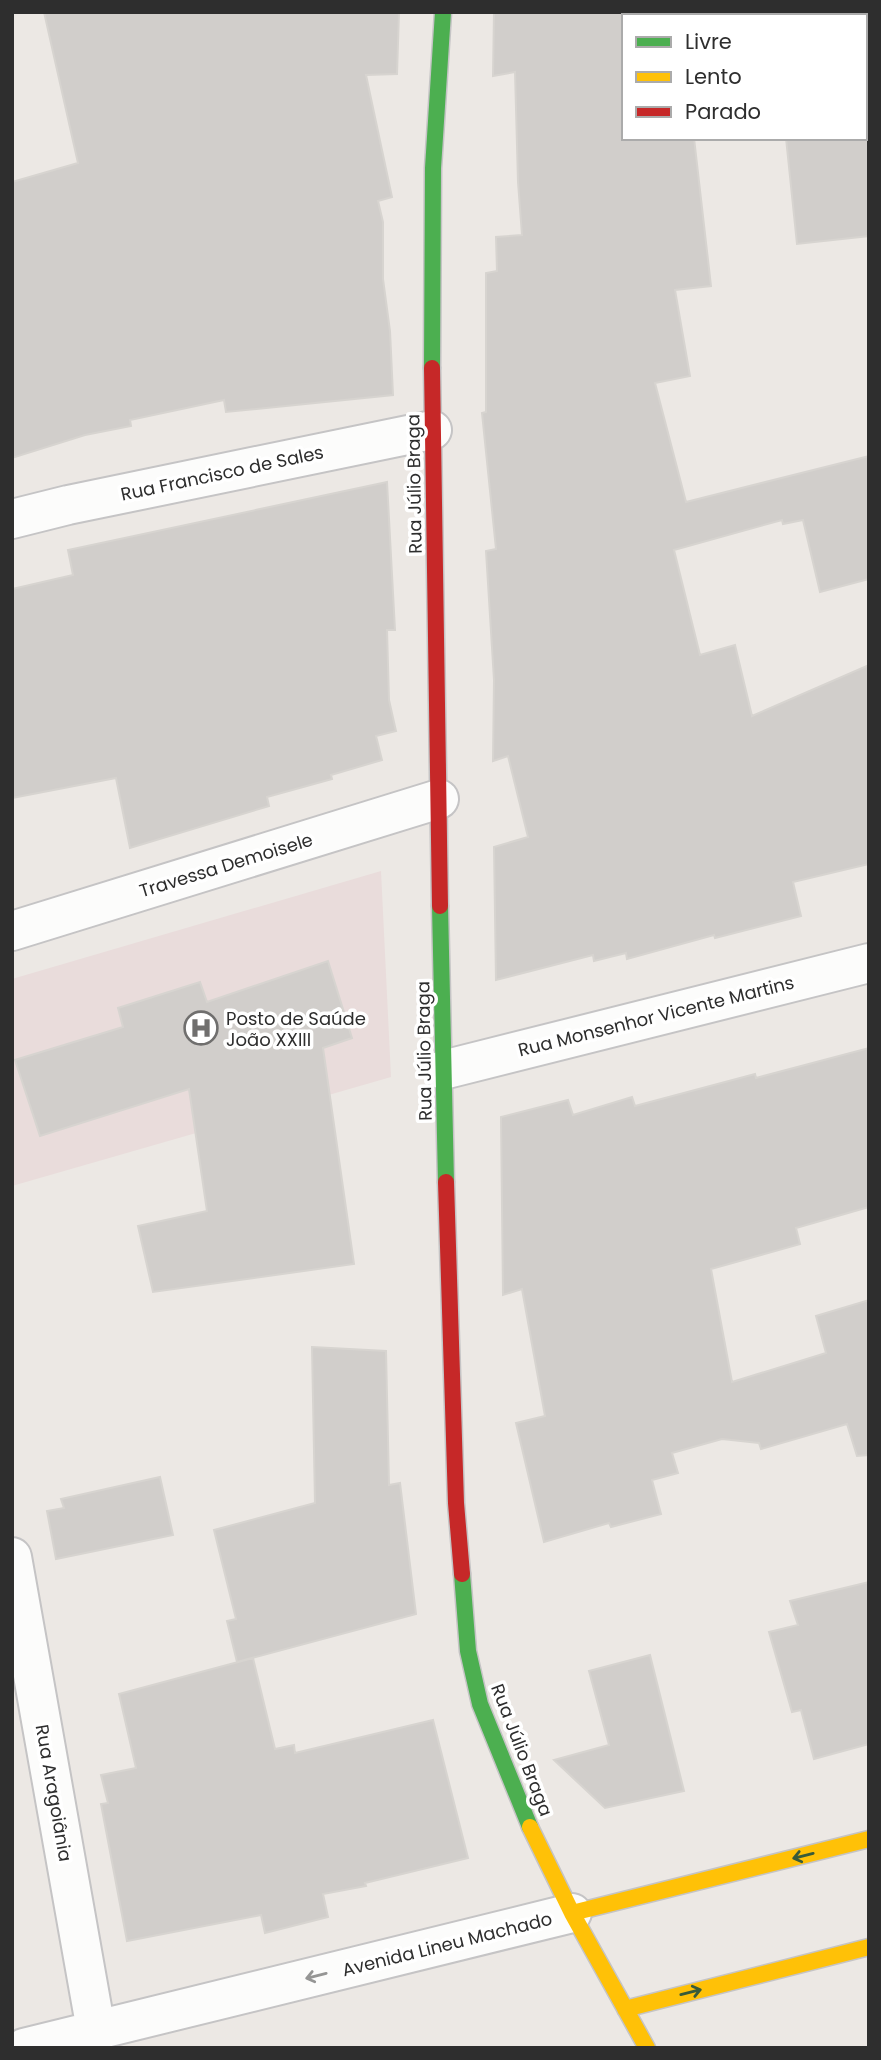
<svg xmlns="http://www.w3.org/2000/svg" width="881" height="2060" font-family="Poppins,sans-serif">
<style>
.medical{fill:#e9dcdb}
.building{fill:#d1cecb;stroke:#d7d4d0;stroke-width:2}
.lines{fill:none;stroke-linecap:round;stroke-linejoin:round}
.street-casing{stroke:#c5c4c5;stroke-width:42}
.fast-casing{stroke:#c5c4c5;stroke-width:19}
.slow-casing{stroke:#c5c4c5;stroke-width:19}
.jam-casing{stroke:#c5c4c5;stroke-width:19}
.street{stroke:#fcfcfb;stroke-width:38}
.fast{stroke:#4caf50;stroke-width:16}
.slow{stroke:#ffc107;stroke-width:16}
.jam{stroke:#c62828;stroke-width:16}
.oneway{stroke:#385b3a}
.oneway2{stroke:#959594}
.labels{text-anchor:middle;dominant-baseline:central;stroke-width:7;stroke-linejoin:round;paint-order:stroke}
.street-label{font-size:18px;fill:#2e2e2e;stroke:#fff}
.poi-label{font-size:18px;fill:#2e2e2e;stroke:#fff;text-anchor:start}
</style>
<rect width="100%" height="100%" fill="#ece8e4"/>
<path class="medical" d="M381,871L391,1077L12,1186V979Z"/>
<path class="building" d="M44,12H399L397,74L366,75L392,197L378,201L383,222V279L390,331L393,395L226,412L224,400L130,420L131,426L85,435L12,458V182L78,163Z
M494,12H624V138H694L711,286L675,290L690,376L655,383L686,502L869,456V579L820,592L803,520L783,524L782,520L674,550L700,655L735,645L752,716L869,665V864L793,882L801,916L715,938L714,935L627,959L626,953L594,961L593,955L496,980L494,847L528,837L508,756L493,761L494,680L486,551L496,549L482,413L486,412V273L497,271L496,237L522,235L518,182L515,72L493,76Z
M786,138H869V236L797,244Z
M387,482L395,630H387L389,700L396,731L376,736L382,760L331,775L332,779L267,797L269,806L130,848L116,778L12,798V589L73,575L68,550Z
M328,961L352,1038L323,1048L354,1264L153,1292L138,1226L207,1211L189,1089L40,1136L15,1060L123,1027L118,1008L200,982L207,1002Z
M869,1048V1207L796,1228L800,1244L711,1269L732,1382L826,1353L816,1316L869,1300V1455L857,1456L847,1424L761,1449L759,1443L722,1439L672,1453L678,1473L652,1480L661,1514L611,1527L609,1523L544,1542L516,1423L545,1416L522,1289L503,1295L501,1117L568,1100L573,1115L632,1097L635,1106L755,1074L756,1078Z
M312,1347L386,1351L389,1485L400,1483L416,1614L237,1662L227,1621L236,1619L214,1530L315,1503Z
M160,1477L173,1535L56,1559L47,1511L64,1508L61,1499Z
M869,1582V1744L814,1759L801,1710L792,1712L769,1632L798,1625L790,1601Z
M650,1655L684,1791L605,1808L554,1760L609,1745L589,1671Z
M253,1658L275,1749L294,1745L295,1753L433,1720L468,1858L365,1883L366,1886L323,1894L328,1917L265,1933L261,1915L127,1941L101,1804L108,1803L101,1775L136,1768L119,1694Z"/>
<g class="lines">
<defs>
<path id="street" d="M12,519L68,505L432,430
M12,931L439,799
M443,1070L869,963
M12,1557L96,2030
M24,2048L572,1913"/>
<path id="fast" d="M432,368L433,168L443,12
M440,906L446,1182
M462,1574L468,1651L480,1704L530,1827"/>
<path id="slow" d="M530,1827L572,1913L647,2048
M572,1913L869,1839
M625,2009L869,1947"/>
<path id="jam" d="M432,368L440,906
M446,1182L456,1503L462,1574"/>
</defs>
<use href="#street" class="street-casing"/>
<use href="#fast" class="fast-casing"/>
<use href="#slow" class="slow-casing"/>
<use href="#jam" class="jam-casing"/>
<use href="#street" class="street"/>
<use href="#fast" class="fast"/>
<use href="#slow" class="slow"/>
<use href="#jam" class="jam"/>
</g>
<defs><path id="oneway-shaft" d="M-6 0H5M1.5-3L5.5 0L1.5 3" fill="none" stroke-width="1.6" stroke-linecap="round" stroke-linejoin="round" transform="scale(1.75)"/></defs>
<g class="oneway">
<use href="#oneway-shaft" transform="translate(803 1856) rotate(166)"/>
<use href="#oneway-shaft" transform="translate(691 1992) rotate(-14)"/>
</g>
<use class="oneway2" href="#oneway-shaft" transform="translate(316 1976) rotate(166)"/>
<defs>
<symbol id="hospital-ring" viewBox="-11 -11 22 22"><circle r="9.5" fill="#fff" stroke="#706f6e" stroke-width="1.5"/><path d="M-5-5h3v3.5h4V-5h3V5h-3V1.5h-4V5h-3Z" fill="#706f6e"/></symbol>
</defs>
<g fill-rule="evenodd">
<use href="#hospital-ring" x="182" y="1009" width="38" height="38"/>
</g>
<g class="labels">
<g class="street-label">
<text transform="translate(222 473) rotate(-12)">Rua Francisco de Sales</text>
<text transform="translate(414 484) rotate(-91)">Rua Júlio Braga</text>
<text transform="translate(226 865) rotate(-17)">Travessa Demoisele</text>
<text transform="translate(656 1016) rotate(-14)">Rua Monsenhor Vicente Martins</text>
<text transform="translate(424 1051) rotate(-91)">Rua Júlio Braga</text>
<text transform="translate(522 1750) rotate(69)">Rua Júlio Braga</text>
<text transform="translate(54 1793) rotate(80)">Rua Aragoiânia</text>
<text transform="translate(447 1944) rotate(-14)">Avenida Lineu Machado</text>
</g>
<g class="poi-label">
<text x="226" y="1018">Posto de Saúde<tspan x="226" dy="21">João XXIII</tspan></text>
</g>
</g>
<rect width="881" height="2060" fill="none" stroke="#2e2e2e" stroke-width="28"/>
<rect x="622" y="14" width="245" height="126" fill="#ffffff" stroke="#ababab" stroke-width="2"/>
<rect x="636" y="37" width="35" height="10" fill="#4caf50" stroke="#ababab" stroke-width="2"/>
<text x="685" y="49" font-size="21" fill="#2e2e2e">Livre</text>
<rect x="636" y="72" width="35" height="10" fill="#ffc107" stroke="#ababab" stroke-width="2"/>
<text x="685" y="84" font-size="21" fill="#2e2e2e">Lento</text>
<rect x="636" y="107" width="35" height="10" fill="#c62828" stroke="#ababab" stroke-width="2"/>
<text x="685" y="119" font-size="21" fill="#2e2e2e">Parado</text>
</svg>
